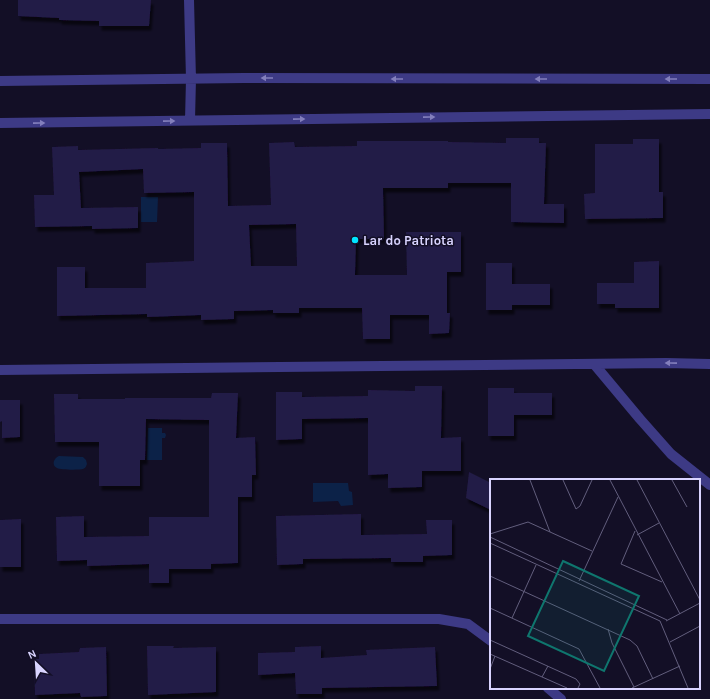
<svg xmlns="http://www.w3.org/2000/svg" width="710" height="699" font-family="Karla,sans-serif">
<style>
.water{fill:#0c2248}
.building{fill:#241b47;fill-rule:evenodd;filter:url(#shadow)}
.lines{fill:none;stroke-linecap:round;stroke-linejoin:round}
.minor{stroke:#3d3a85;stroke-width:10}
.oneway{fill:#837fbc}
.poi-dot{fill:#00e5ff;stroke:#130f26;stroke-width:1.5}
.labels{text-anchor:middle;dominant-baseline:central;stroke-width:3;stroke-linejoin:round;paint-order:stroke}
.poi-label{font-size:13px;font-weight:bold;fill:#d9d4ff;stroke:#130f26;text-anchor:start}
.inset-road{fill:none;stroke:#625e7d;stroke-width:1}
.view{fill:#0f766e;fill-opacity:0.15;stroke:#0f766e;stroke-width:2}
.inset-edge{fill:none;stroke:#d9d4ff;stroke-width:2}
</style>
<defs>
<filter id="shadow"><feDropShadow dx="2.5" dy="4.5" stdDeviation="1" flood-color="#0009"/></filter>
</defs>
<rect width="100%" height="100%" fill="#130f26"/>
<path class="water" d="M141,197H158L157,222H141Z
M148,428H162V433H165L166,435L165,438H162V460H147Z
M59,456L83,457L86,460L87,464C86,466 86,468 83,469C80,470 60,470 57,468C51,465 54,458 59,456Z
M313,483H348L349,491L352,492L353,505L341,506L338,501L313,502Z"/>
<path class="building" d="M18,0H151L149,26H99V21L59,20V18L18,16Z
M506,138H539V143H546L544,204H564V223L511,222V183H448V188H383L384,239H356L355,275H407L406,232H461V272H447V313H450L449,333L429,334V315H390V339H363L362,308H299V313H273V310L234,311V319L201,320V315L147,317V314L57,316V267H85V288H146V263L194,261V192L144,193L143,169L79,172L81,208L138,207V228L92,229V226L35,227L34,195H54L52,147L78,146V150L158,148V149L201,148V143H227L228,206L271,205L269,143L294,142L295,147L357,146V141H448V142L506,143ZM296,224L297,266H251L249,225Z
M633,139H659V192H663V218L585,219L584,194L595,193V144H633Z
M659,261V308H615V304H597V283H634V262Z
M486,263H512V284H550V305H512V310H486Z
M415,386H442L441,438L461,437V471H422V487L388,488V474L368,475V418L302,419V439L276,440V392H302V397L368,396V390L415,391Z
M488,388H514V393H552V415H514V436H488Z
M212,393H238L236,438L255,437L256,475H252V497H238V563L211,564V569H169V583H149V564L87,566V560L57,561L56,517L84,516V537L149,536V517H209V420L146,419L145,460H140V486H99V442H55L54,394H78V399H125V398H211Z
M0,400H20V437L2,438V421L0,422Z
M469,472L491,483V510L466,498Z
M361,514V535L427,534L426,520H452V555L423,556V562H391V558L303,559V564L277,565L276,516Z
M21,519V567H0V520Z
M147,646H174L173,648L216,647V692L148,695Z
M321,646V658L367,655L366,650L435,647L437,686L322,688V694H296L295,673L258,675V653L295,652V647Z
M106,647L107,696L81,697L80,693L35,695L34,659H39V654L79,652L80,648Z"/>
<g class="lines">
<path class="minor" d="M189,0L191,79L190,120
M0,81L244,78L710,79
M0,123L710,114
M594,364L640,419L671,454L710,485
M0,370L666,363L710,364
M0,619H439L468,624L491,641
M548,688L561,699"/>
</g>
<defs><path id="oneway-solid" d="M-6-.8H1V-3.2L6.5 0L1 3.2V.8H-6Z"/></defs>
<g class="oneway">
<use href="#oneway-solid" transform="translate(267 78) rotate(-180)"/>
<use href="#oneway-solid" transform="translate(397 79) rotate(-180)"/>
<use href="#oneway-solid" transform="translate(541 79) rotate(-180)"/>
<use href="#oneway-solid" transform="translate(671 79) rotate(-180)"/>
<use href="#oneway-solid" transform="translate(429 117) rotate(-1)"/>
<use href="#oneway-solid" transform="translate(299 119) rotate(-1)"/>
<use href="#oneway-solid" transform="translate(169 121) rotate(-1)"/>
<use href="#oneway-solid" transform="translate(39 123) rotate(-1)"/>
<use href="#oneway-solid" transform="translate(671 363) rotate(-179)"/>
</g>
<circle class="poi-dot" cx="355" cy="240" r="4"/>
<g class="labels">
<g class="poi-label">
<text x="363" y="240">Lar do Patriota</text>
</g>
</g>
<g transform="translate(490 479)">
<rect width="210" height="210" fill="#130f26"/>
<path class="inset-road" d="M40,1L60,53M73,1L86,30L90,27L102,1M120,1L190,135M147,1L210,121M182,1L197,28M145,52L131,85L172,103M0,55L38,43L102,72M147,56L169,44M0,58L177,141M0,64L170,142L198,209M0,97L140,161L147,167L163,200M89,102L128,18M0,129L89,170L110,209M22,139L46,86M176,142L210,124M118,150L122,164L144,208M0,161L86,200L90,205L88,209M180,163L210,147M0,175L77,209M0,190L5,177M52,198L58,187M142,209L190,187"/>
<path class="view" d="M73,82L149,117L114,192L38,157Z"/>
<rect width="210" height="210" class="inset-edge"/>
</g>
<g transform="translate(36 663) rotate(335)" stroke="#130f26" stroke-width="3" paint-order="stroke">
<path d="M0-3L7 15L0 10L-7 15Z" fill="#d9d4ff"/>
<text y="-6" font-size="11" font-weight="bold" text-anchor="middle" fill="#d9d4ff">N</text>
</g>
</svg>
